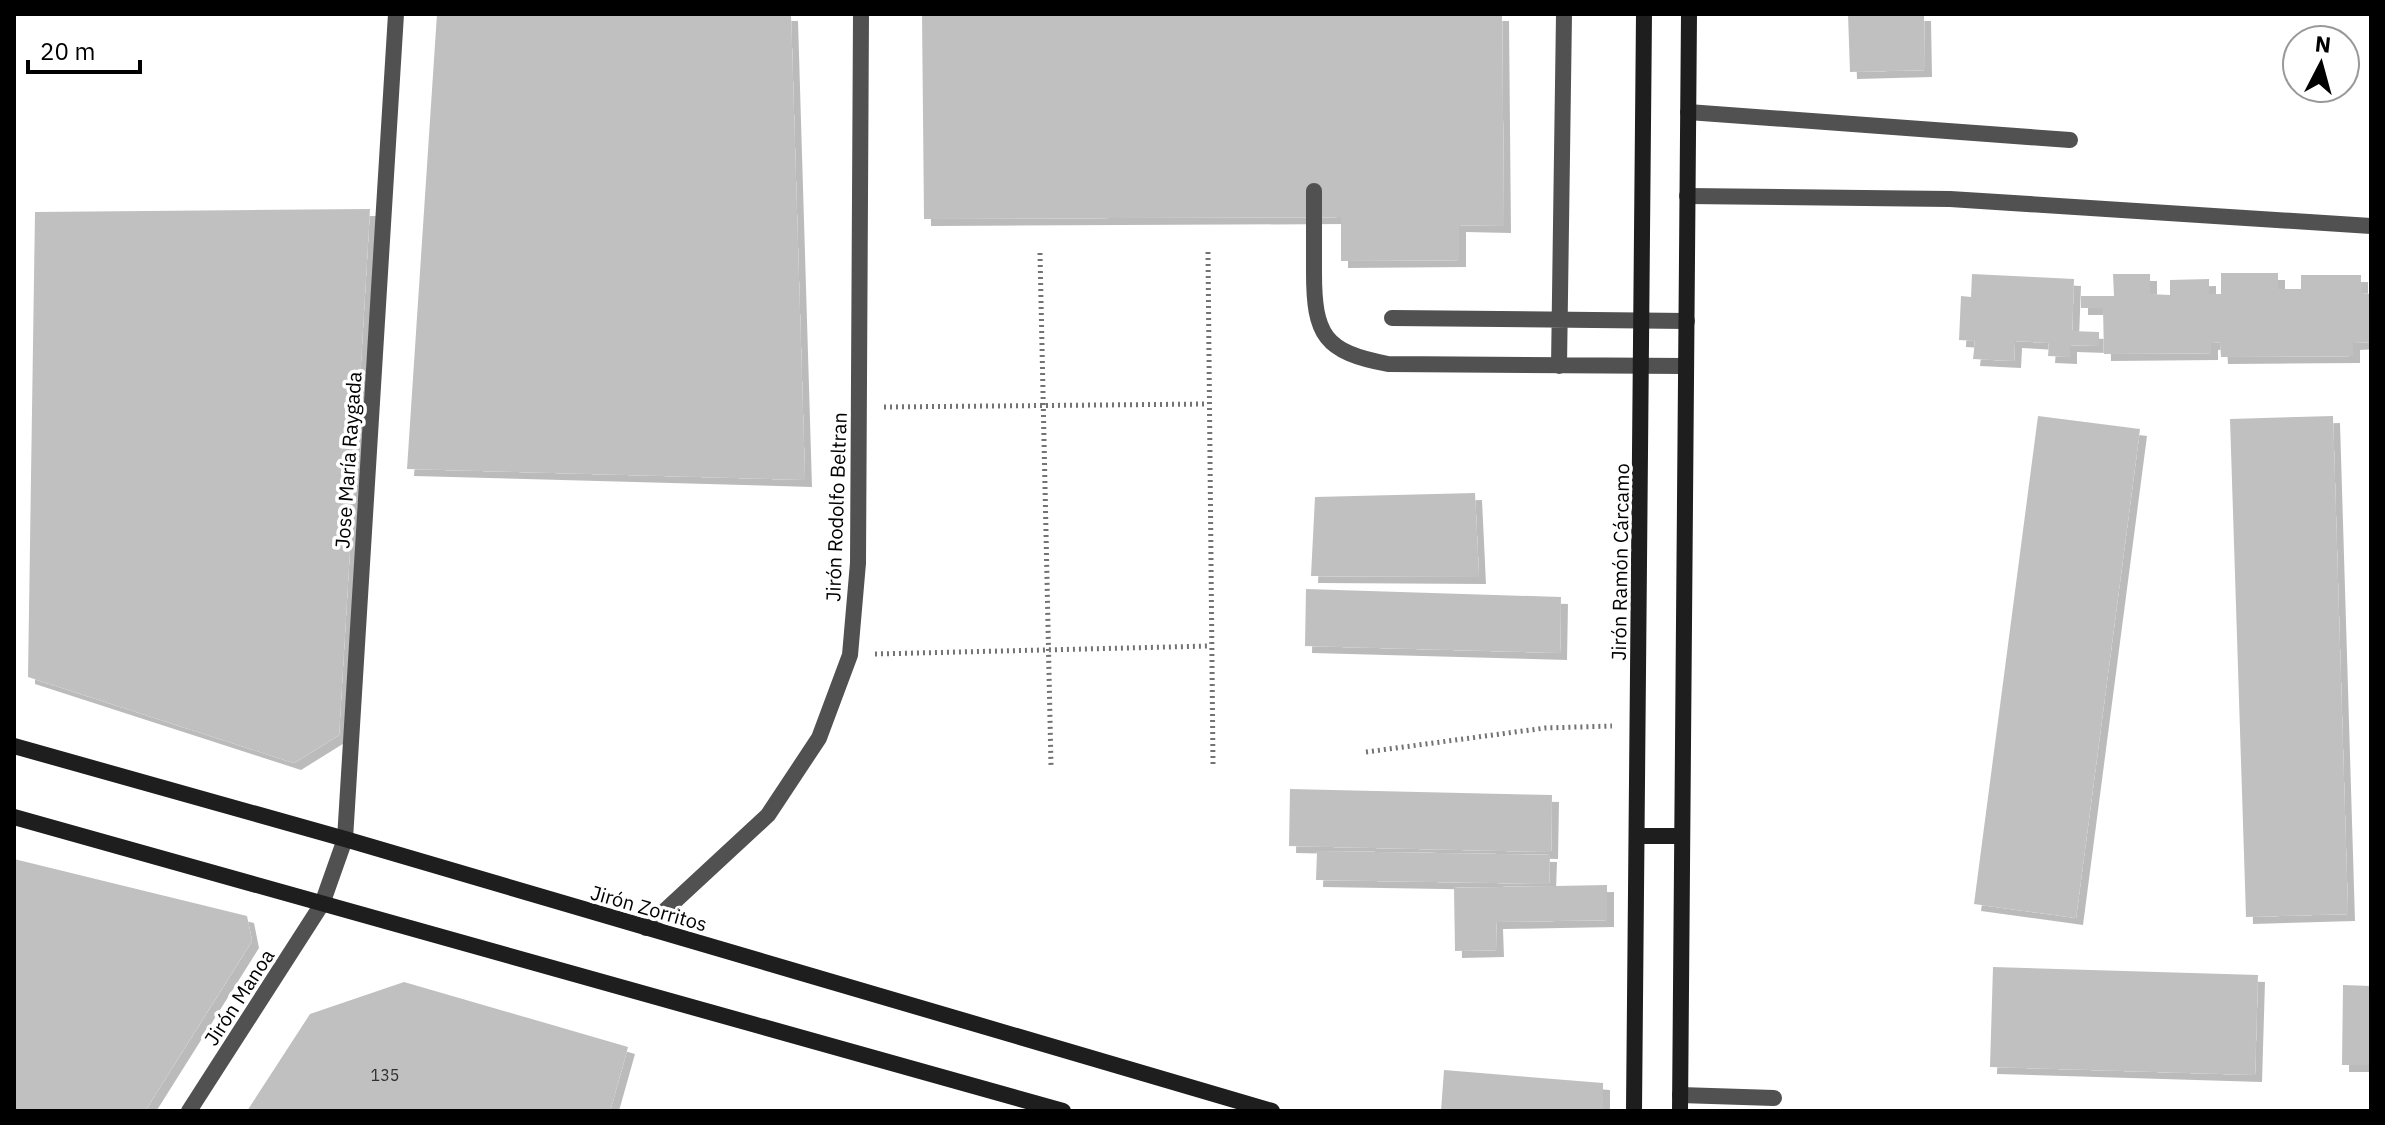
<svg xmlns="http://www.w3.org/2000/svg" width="2385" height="1125" font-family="'IBM Plex Sans',sans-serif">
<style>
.building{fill:#c0c0c0;filter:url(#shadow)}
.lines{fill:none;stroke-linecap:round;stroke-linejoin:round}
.path{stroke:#737373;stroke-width:5;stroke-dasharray:2 4;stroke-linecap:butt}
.lane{stroke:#515151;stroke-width:16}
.street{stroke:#515151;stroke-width:16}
.secondary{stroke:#1e1e1e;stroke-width:16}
.labels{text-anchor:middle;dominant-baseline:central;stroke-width:7;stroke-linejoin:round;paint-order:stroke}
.number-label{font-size:16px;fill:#303030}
.street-label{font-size:20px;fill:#000;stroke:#fff}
</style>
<defs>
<filter id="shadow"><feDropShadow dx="7" dy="7" stdDeviation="0" flood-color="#0004"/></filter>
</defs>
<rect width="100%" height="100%" fill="#fff"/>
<path class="building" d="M437,14H791L805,480L407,469Z
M922,14H1502L1504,226L1459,225V260L1341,261V217L924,219Z
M1848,14H1924L1925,70L1850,72Z
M370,209L339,735L294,763L28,677L35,212Z
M2221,273H2278V289H2301V275H2361V293L2370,294L2371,342L2353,343V356L2221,357L2220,342L2211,343V353L2104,354L2103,308H2081V296H2114L2113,274H2150V294L2170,295V280L2209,279V294H2221Z
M1972,274L2074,279L2072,331L2099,332V346L2070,345V357L2048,356L2049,343L2015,341L2014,361L1973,359L1975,341L1959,340L1961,296L1971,297Z
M2038,416L2140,429L2076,918L1974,904Z
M2333,416L2348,914L2246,917L2230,419Z
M1475,493L1479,577L1311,576L1315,497Z
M1306,589L1561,597L1560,653L1305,646Z
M1290,789L1552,795L1551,852L1289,846Z
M1317,851L1550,855L1549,884L1316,880Z
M14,859L247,916L252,941L145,1111H14Z
M1607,885V920L1496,922L1497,950L1455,951L1454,888Z
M1993,967L2258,975L2255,1075L1990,1067Z
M404,982L628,1047L610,1111H247L310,1014Z
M2343,985L2371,986V1065H2342Z
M1444,1070L1603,1083V1111H1441Z"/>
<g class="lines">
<path class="path" d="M1208,252L1213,766
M1040,253L1051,765
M884,407L1207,404
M875,654L1210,646
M1366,752L1545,728L1612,726"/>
<path class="lane" d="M1688,112L2070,140
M1314,191C1314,218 1314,245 1314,272C1314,335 1324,352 1388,364L1686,366
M1392,318L1687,321
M1559,366L1564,14
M1680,1095L1774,1098"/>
<path class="street" d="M1687,196L1950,199L2371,226
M646,928L768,815L819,738L850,655L858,563L861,14
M189,1111L322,904L345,839L396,14"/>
<path class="secondary" d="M14,746L345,839L1272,1111
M14,817L1063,1111
M1637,836H1682
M1634,1111L1644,14
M1680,1111L1689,14"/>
</g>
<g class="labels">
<g class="number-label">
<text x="385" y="1075">135</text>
</g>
<g class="street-label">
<text transform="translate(348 460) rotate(-86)">Jose María Raygada</text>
<text transform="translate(836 507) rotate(-88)">Jirón Rodolfo Beltran</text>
<text transform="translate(1620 562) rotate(-89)">Jirón Ramón Cárcamo</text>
<text transform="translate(649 908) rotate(16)">Jirón Zorritos</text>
<text transform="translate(239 997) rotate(-57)">Jirón Manoa</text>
</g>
</g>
<rect width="2385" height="1125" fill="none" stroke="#000000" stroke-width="32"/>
<g transform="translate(2321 64) rotate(6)"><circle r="38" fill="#ffffff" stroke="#999999" stroke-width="2"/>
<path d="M0-6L14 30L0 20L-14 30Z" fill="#000000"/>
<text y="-12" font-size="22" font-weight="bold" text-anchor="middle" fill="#000000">N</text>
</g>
<path d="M28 60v12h112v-12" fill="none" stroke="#000000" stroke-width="4"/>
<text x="40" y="60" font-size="24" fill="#000000" stroke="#ffffff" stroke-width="6" paint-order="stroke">20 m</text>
</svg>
